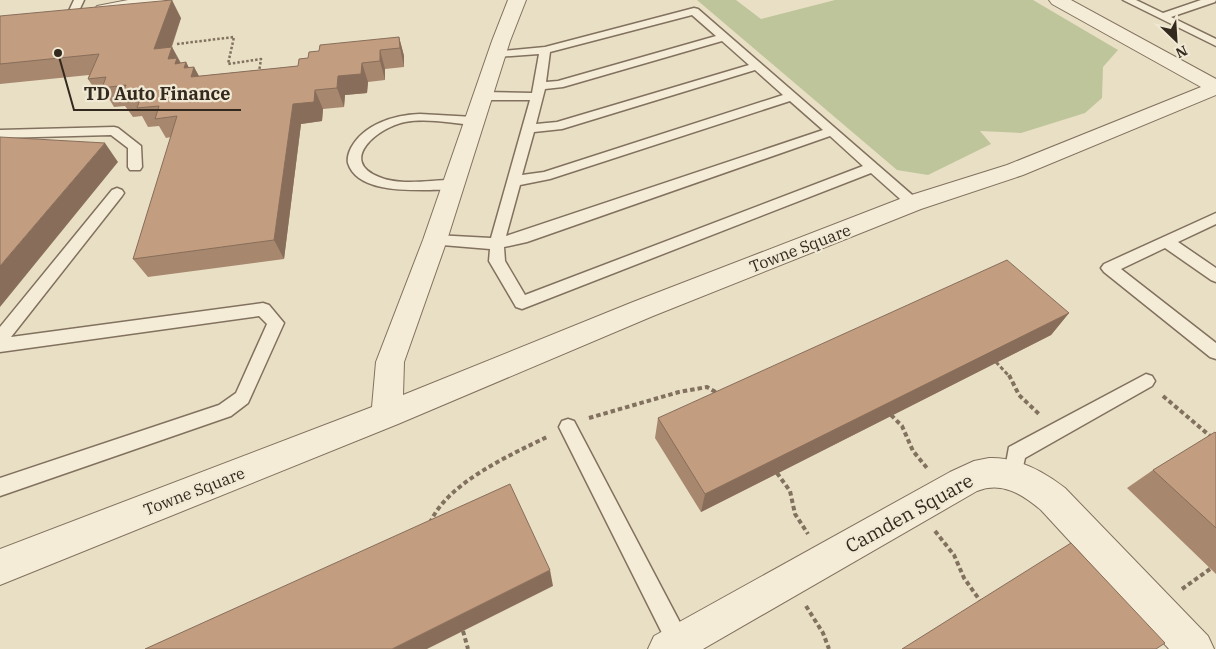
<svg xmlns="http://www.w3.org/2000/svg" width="1216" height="649" font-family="'IBM Plex Serif',serif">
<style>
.green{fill:#bfc59b}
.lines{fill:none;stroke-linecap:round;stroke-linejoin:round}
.service-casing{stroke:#81715e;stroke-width:3}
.minor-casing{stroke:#81715e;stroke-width:2}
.path-far2{stroke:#81715e;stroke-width:2.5;stroke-dasharray:2.5 2;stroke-linecap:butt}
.path-far1{stroke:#81715e;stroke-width:3;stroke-dasharray:4 2.5;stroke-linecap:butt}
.path{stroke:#81715e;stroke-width:4;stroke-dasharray:4.5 3;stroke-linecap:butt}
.service{fill:#f4ecd7;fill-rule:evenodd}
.minor{fill:#f4ecd7;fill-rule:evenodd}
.wall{fill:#a7876e}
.shaded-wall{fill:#886e5a}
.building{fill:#c29d80;stroke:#886e5a}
.labels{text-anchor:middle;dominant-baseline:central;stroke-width:4.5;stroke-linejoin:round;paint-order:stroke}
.street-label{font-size:16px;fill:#33291f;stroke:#f1e9d4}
.near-street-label{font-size:19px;fill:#33291f;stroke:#f1e9d4}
.leader{fill:none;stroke:#33291f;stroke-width:2}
.callout-dot{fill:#33291f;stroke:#f1e9d4;stroke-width:2}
.callout-label{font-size:18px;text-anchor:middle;font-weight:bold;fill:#33291f;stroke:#f1e9d4;stroke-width:4.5;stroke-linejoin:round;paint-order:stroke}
</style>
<rect width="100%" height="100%" fill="#e8dfc5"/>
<path class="green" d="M697,0H736L761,19L835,0H1033L1118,50L1103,67L1102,98L1085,113L1021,133L980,131L991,144L928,175L897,170Z"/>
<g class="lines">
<defs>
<path id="service" d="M74,0H84L77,15L72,18L67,15Z
M1123,0H1136L1163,13L1201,0H1216L1215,2L1171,17L1216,39V46Z
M694,8L698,9L918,200L920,203L918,206H908L871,173L522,309L516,307L489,261L490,249L430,244L428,240L430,236L435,235L491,238L530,100H484L478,96L484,92L532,93L539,54L497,57L493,56L491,54L493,52L545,47ZM692,15L716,36L558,81L546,82L550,52ZM722,41L749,65L557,122L536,124L545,89L563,87ZM755,70L783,95L544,172L522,175L534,132L562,129ZM790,101L823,130L506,236L520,185L550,179ZM830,136L863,166L525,295L505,261L504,247L527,242Z
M420,114L474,117L480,121L474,125C451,123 427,118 405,122C379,127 337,160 379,177C400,186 430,180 452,180L457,182L459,185L457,188C448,191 439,189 430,190C406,190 357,192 348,163C347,158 349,152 351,148C364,124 394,115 420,114Z
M114,127L118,128L141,146L142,167L140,170H130L128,167V148L111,135L0,138V130Z
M117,188L122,190L124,193L122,196L11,337L263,303L269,305L284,323L248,403L231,416L0,496V478L219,405L236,393L267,324L259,316L0,352V327L112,190Z
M1216,213V224L1178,242L1216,268V282L1211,280L1165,248L1121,269L1216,343V359L1210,357L1104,272L1101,268L1104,264Z
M1146,374L1152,376L1155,381L1152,386L1025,458L1020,480L1013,483L1006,480L1004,474L1009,447Z
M568,419L574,421L686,634L689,642L686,649H670L559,427L562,421Z"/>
<path id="minor" d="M128,0H165L162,4L156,5L103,15L97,14L94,10L97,6Z
M508,0H526L510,41L447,240L404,362L403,395L633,302L905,197L1007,165L1201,87L1052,4L1049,0H1071L1216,79V95L1023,175L921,209L653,316L398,424L0,585V549L372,407L376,362L423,240L492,41Z
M989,458C1017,457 1043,471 1065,488L1208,636L1214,649H1169L1041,510C1022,494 1002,481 977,491L703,649H648L654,636L950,472L974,461Z"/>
</defs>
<use href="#service" class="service-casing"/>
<use href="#minor" class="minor-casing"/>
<path class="path-far2" d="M177,44L234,37L228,64L261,59L259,72"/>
<path class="path-far1" d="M996,362L1009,376"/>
<path class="path" d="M1009,375L1019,395L1040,415
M1163,396L1216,441
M891,415L902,426L913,451L927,468
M589,418L679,392L707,387L719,394
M777,473L790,491L795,514L808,534
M430,523C447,483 510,455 547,437
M935,531L954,555L964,578L981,602
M1182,589L1210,569
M806,606L823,633L829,649
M463,631L468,649"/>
<use href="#service" class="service"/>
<use href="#minor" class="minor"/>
</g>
<path class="wall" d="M0,16L181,18L172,47L181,63L186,62L189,68L194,67L199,76L298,66L308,58L319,51L399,37L404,56V67L385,69V80L368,82L367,93L345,95L344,107L323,109L322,121L301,124L284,259L148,277L133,259L171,137L166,138L159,126L148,127L142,116L133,117L125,106L114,107L108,97L100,98L88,79L89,75L0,84Z
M1069,313L1051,335L701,512L655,438L658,418Z
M1216,433V574L1127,488L1153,470Z"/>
<path class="shaded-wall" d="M172,0L181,18L164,68L154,49Z
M399,37L404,56V67L400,48Z
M172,47L182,66L186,83L168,59Z
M380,50L385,69V80L380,61Z
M186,62L192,74L194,67L204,86L201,96L184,68Z
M362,63L368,82L367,93L345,95L344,107L337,88L338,76Z
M315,90L323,109L322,121L301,124L284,259L274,240L293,104Z
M105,143L118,162L0,307V266Z
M1069,313L1051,335L701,512L705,494Z
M550,570L553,586L427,649H392Z"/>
<path class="building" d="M172,0L154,49L172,47L168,59L177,58L175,64L186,62L184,68L194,67L191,77L298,66L299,59L308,58L309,52L319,51L320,45L399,37L400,48L380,50V61L362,63L361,74L338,76L337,88L315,90L314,102L293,104L274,240L133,259L177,116L155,119L159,106L137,108L141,96L121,98L126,85L102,88L106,77L88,79L99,54L0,64V16Z
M0,137L105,143L0,266Z
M1007,260L1069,313L705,494L658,418Z
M1215,432L1216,433V528L1153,470Z
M510,484L550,570L392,649H145Z
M1071,543L1165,643L1156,649H902Z"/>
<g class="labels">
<g class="street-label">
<text transform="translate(800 248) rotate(-21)">Towne Square</text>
<text transform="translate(194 491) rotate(-21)">Towne Square</text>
</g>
<g class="near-street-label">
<text transform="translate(909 513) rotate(-29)">Camden Square</text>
</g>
</g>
<path class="leader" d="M58 53L74 110H241"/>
<circle class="callout-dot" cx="58" cy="53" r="5"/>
<g class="callout-label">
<text x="157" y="100">TD Auto Finance</text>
</g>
<g transform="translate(1176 40) rotate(155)" stroke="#f1e9d4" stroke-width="4" paint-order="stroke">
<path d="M0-4L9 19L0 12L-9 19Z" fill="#33291f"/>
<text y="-8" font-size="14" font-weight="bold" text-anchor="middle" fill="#33291f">N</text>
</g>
</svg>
